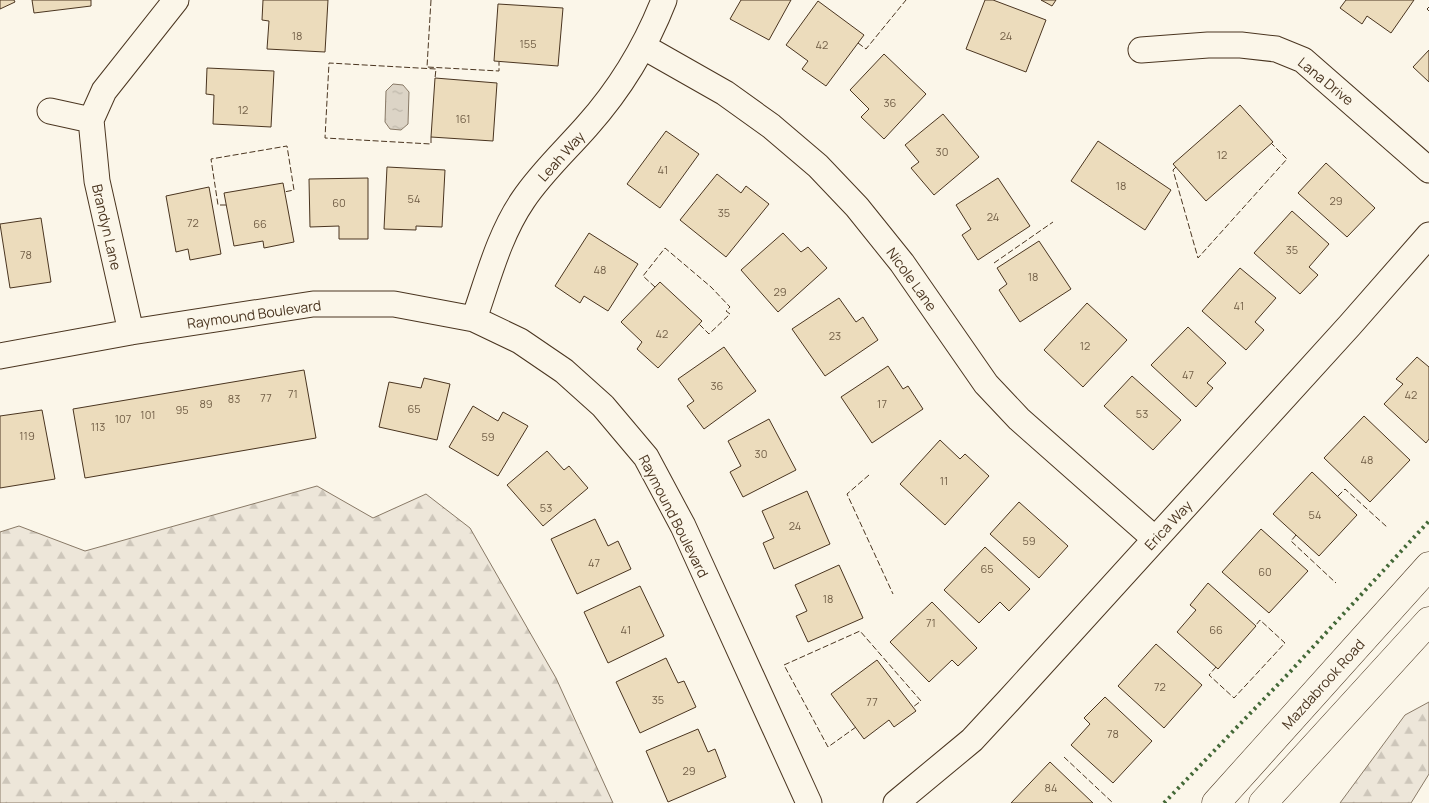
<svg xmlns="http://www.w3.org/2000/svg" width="1429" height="803" font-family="Manrope,sans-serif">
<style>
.forest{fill:url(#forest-firs);stroke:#887966}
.water{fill:url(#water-ripples);stroke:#887966}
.building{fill:#ecdcbc;stroke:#4a3520}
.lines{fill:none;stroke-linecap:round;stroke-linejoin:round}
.minor-casing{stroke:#4a3520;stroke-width:27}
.tertiary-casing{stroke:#4a3520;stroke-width:29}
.minor{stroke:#fbf6e9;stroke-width:25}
.tertiary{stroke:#fbf6e9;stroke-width:28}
.hedge{stroke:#436837;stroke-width:4;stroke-dasharray:2.5 4;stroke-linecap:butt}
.fence{stroke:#4a3520;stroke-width:1;stroke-dasharray:6 2.5;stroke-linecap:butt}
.labels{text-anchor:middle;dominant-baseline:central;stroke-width:4;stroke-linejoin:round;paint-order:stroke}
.number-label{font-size:11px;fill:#725f47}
.street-label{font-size:14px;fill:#4a3520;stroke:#fbf6e9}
</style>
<defs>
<pattern id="forest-firs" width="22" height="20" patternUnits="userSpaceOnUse" patternTransform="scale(1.25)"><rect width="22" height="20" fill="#ede6d9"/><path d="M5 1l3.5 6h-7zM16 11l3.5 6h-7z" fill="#cdc6ba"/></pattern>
<pattern id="water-ripples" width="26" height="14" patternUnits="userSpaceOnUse" patternTransform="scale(1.25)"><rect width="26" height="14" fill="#dcd4c6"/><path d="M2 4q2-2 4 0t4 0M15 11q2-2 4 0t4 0" fill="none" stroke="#beb7aa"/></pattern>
</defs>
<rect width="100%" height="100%" fill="#fbf6e9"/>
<path class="forest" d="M317,486L373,518L426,494L470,528L556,678L613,803H0V532L19,526L85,551Z
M1429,702V774L1411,803H1340L1405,715Z"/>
<path class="water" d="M393,84L403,85L409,92L408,124L401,130L390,129L385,122L386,91Z"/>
<path class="building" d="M0,0H14L15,2L0,9Z
M32,0H91V6L34,13Z
M263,0H328L325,52L267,49L269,21L262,20Z
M741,0H791L769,40L730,19Z
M985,0H993L1046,20L1026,72L966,49Z
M1041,0H1056L1052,6Z
M1346,0H1414L1391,33L1367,16L1362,24L1340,8Z
M818,1L864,35L826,86L802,69L808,61L786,45Z
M498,4L563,8L558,66L494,61Z
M1429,50V82L1413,67Z
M884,54L926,94L884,139L861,117L869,109L850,90Z
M207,68L274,71L271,127L213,124L214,95L206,94Z
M435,78L497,83L493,141L431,137Z
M1240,105L1273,142L1206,201L1173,164Z
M943,114L979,157L934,195L911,168L919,162L905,145Z
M666,131L699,154L660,208L627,184Z
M1098,141L1171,190L1145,230L1071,181Z
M1326,163L1375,208L1347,237L1298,193Z
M387,167L445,170L442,227L416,226V230L384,229Z
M717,174L741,193L746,186L769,204L726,257L680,220Z
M368,178V239H339V226L310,227L309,179Z
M998,178L1030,226L978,260L962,235L971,229L956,205Z
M283,183L294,242L264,248L263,241L234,246L224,193Z
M209,187L221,254L190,260L188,249L176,252L166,196Z
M1292,211L1329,244L1309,267L1318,275L1300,294L1254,253Z
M41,218L51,282L10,288L0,224Z
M589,233L638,264L608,311L584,296L580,303L555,286Z
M783,233L801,252L808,247L827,268L778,312L741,270Z
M1039,241L1071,289L1020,322L999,290L1007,284L997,268Z
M1240,268L1276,298L1255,322L1264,330L1246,350L1202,311Z
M660,282L702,321L658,368L637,349L642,342L621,322Z
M839,298L856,322L863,317L878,340L825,376L792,329Z
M1087,303L1127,340L1083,387L1044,350Z
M1188,327L1226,363L1207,383L1213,388L1196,407L1151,365Z
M724,347L756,391L704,429L687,406L694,401L678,379Z
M1417,357L1429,367V439L1426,443L1384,404L1403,384L1396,379Z
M888,366L903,389L908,386L923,409L872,443L841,397Z
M304,370L316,438L85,478L73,409Z
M1132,376L1181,420L1153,450L1104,406Z
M424,378L450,384L437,440L379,427L389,382L421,388Z
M473,406L498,421L503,412L528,426L498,476L449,447Z
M42,410L55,479L0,488V416Z
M1364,416L1410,460L1370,502L1324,458Z
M769,419L796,470L743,497L730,472L741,466L728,441Z
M940,440L960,459L965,454L989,476L945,525L900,484Z
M547,451L564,470L569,466L588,488L543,526L507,485Z
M1312,472L1357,515L1319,556L1273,514Z
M807,491L830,544L774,569L763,543L774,538L762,511Z
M1019,502L1068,546L1039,578L990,534Z
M595,519L608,546L618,541L631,569L577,594L551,539Z
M1261,529L1308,571L1269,613L1222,572Z
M985,547L1030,589L1009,611L1000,602L979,623L944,590Z
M839,565L863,618L808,642L796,616L807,611L795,585Z
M1208,583L1256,626L1218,669L1177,632L1196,610L1190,605Z
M640,586L664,636L608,663L584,612Z
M932,602L977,648L958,666L952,660L929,682L890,642Z
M1156,644L1202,685L1164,728L1118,686Z
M666,658L678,683L684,681L696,707L640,733L616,682Z
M877,660L916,711L894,727L889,720L864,739L831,694Z
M1105,697L1152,741L1113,783L1071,745L1090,724L1084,718Z
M698,729L708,752L715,749L726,777L668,802L646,751Z
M1050,762L1093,803H1011Z"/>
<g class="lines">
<defs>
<path id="minor" d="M644,47L725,93L771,126L818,166L857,207L902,263L986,384L1019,419L1155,539
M1141,50L1208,45H1241L1276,49L1303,60L1429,170
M50,111L91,120
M474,319C488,279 499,235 523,200C541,173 566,150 587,126C620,89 646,46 664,0
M131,332L97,181L91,120L104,91L176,0
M0,356L131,332L313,304H394L474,319L520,341L564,371L603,406L646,457L683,526L809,803
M896,803L972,740L1010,699L1350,325L1429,235"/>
<path id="tertiary" d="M1216,803L1429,566
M1263,803L1429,621"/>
</defs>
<use href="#minor" class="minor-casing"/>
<use href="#tertiary" class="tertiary-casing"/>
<use href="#minor" class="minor"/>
<use href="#tertiary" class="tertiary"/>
<path class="hedge" d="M1164,803L1289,673L1429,521"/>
<path class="fence" d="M431,0L427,67L499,71V62
M1429,7L1427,9L1429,11
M858,43L866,49L906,0
M431,137V144L325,138L329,63L436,69L435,78
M1176,167L1173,170L1198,258L1287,159L1271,143
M226,205H218L211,159L287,146L294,190L284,192
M994,263L1053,222
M655,287L643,276L665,248L711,287L730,307L726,311L730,314L709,334L699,324
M869,475L847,494L893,594
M1338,496L1345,489L1387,527
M1296,535L1291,541L1336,583
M1216,667L1209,675L1234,698L1285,643L1260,620L1256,625
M856,727L828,747L784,665L860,631L921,701L913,707
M1064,757L1113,803"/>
</g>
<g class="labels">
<g class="number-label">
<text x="297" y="35">18</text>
<text x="1006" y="35">24</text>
<text x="528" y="43">155</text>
<text x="822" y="44">42</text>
<text x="890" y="102">36</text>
<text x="243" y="109">12</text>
<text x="463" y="118">161</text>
<text x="942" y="151">30</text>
<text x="1222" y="154">12</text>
<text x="663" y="169">41</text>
<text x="1121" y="185">18</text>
<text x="414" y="198">54</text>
<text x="1336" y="200">29</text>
<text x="339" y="202">60</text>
<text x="724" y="212">35</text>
<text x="993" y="216">24</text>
<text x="193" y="222">72</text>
<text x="260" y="223">66</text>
<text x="1292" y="249">35</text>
<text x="26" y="254">78</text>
<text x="600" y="269">48</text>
<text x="1033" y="276">18</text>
<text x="780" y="291">29</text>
<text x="1239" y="305">41</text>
<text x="662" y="333">42</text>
<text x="835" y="335">23</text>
<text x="1085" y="345">12</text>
<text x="1188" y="374">47</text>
<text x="717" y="385">36</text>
<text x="293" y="393">71</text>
<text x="1411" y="394">42</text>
<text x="266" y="397">77</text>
<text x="234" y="398">83</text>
<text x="206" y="403">89</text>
<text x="882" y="403">17</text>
<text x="414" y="408">65</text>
<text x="182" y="409">95</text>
<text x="1142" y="413">53</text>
<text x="148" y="414">101</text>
<text x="123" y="418">107</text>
<text x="98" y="426">113</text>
<text x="27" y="435">119</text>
<text x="488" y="436">59</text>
<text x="761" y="453">30</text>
<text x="1367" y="459">48</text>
<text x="944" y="480">11</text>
<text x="546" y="507">53</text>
<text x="1315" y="514">54</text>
<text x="795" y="525">24</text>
<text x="1029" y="540">59</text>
<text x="594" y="562">47</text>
<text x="987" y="568">65</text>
<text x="1265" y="571">60</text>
<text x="828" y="598">18</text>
<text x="931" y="622">71</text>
<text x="626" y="629">41</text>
<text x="1216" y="629">66</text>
<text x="1160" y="686">72</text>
<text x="658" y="699">35</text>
<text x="872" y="701">77</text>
<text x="1113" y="733">78</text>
<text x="689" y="770">29</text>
<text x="1051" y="787">84</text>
</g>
<g class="street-label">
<text transform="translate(1326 81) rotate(39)">Lana Drive</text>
<text transform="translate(561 156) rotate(-48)">Leah Way</text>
<text transform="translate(107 227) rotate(77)">Brandyn Lane</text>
<text transform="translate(912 279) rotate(54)">Nicole Lane</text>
<text transform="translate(254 314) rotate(-8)">Raymound Boulevard</text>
<text transform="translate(674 516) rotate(63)">Raymound Boulevard</text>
<text transform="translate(1168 525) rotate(-47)">Erica Way</text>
<text transform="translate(1323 684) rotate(-48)">Mazdabrook Road</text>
</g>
</g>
</svg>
